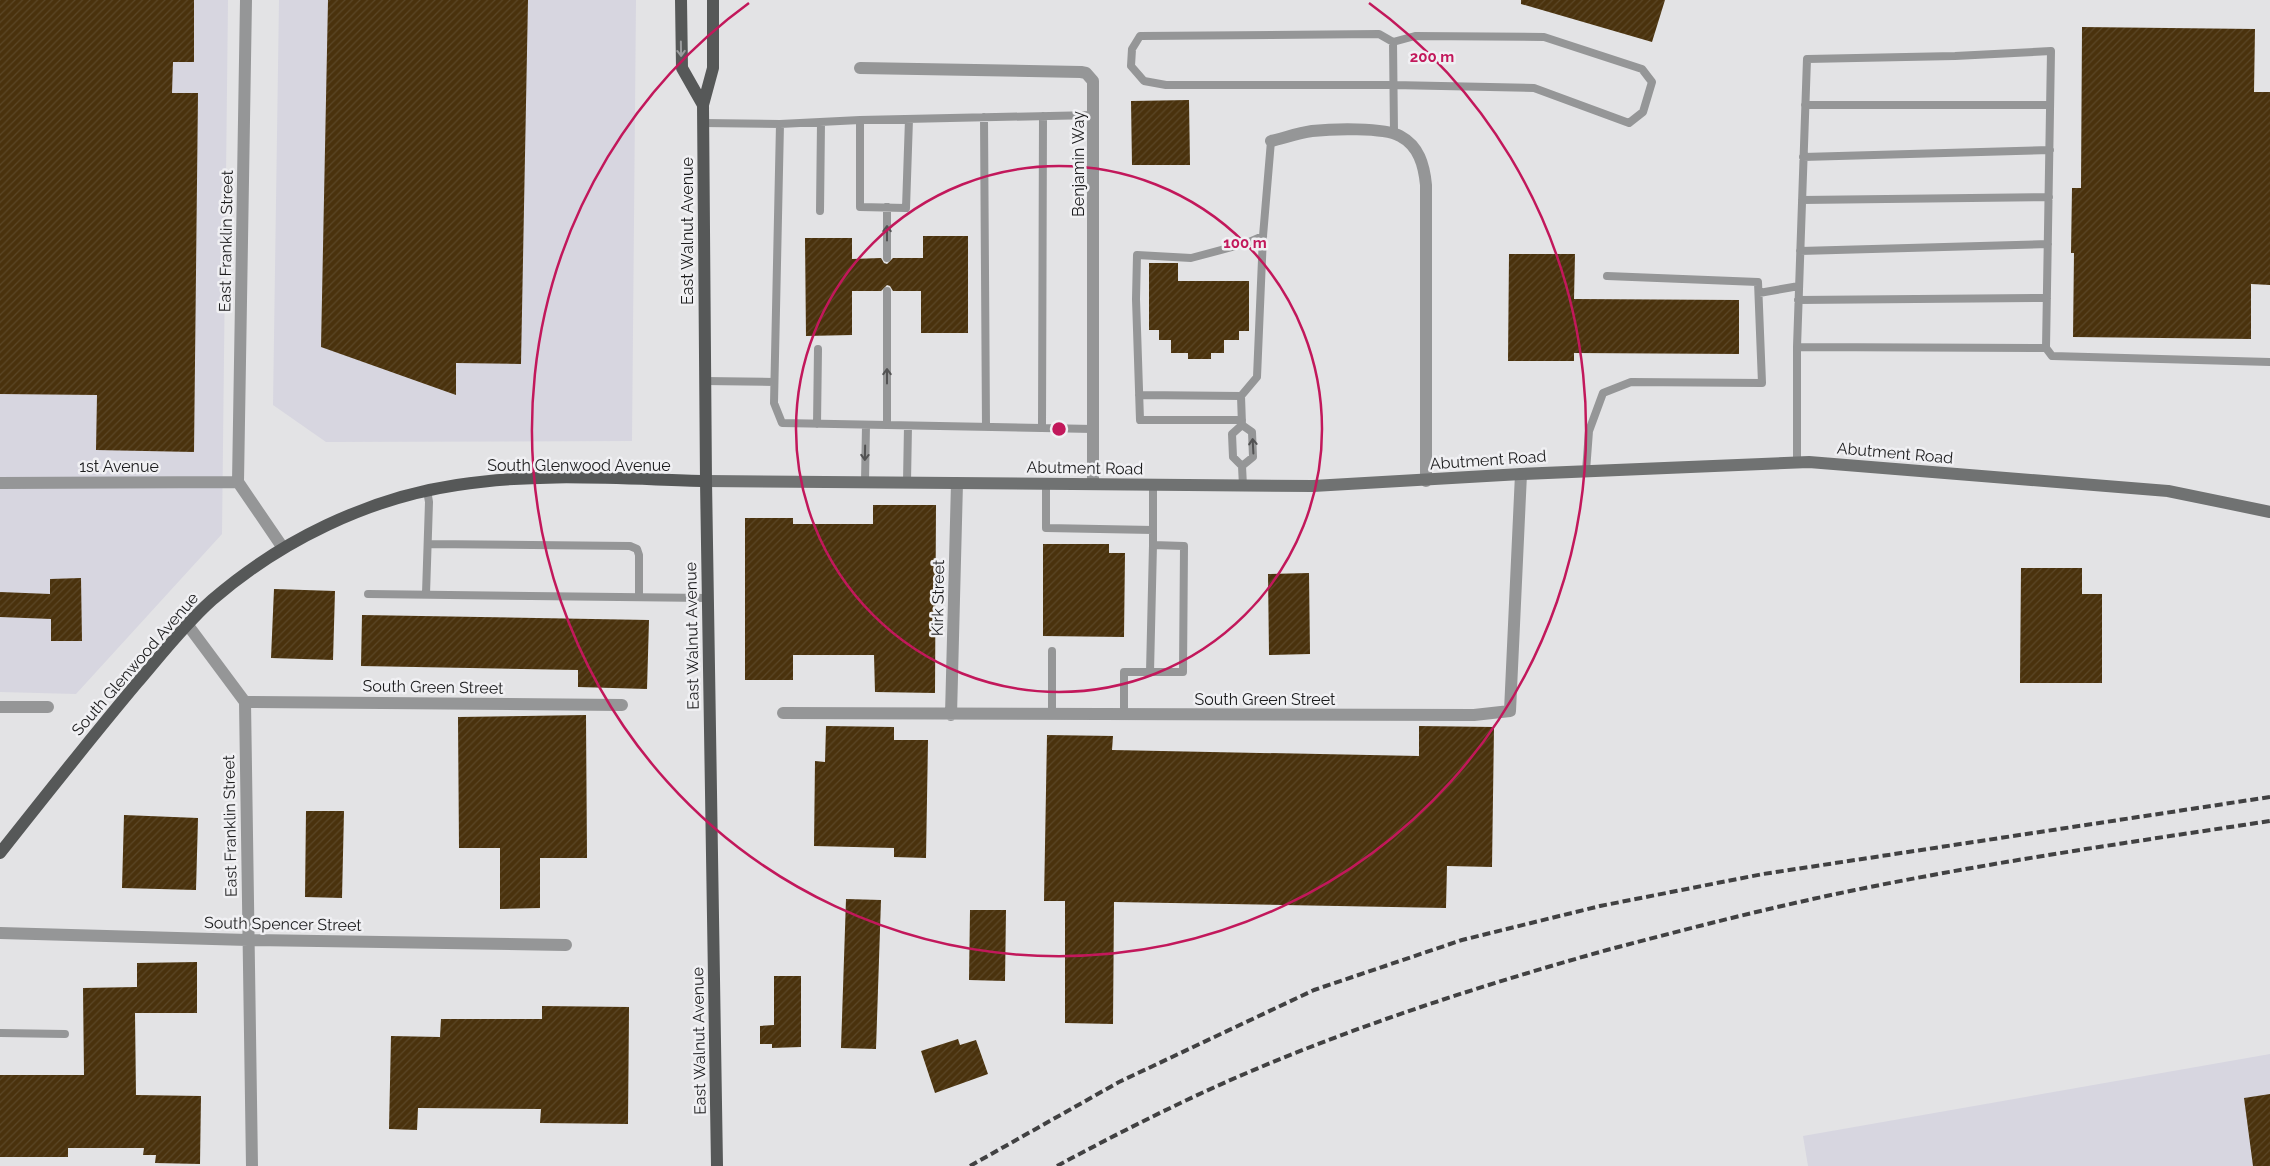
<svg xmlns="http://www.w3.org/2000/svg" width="2270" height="1166" font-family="Raleway,sans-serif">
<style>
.built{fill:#d7d6e0}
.building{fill:url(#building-hatch)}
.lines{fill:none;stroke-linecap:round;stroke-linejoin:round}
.lane{stroke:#959697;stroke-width:8}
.street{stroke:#959697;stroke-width:12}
.secondary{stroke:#707272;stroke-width:12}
.primary{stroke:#565858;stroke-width:12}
.rail{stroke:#414142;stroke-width:4;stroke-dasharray:8 4;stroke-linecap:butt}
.oneway{stroke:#9b9c9e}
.oneway2{stroke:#525253}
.ring{fill:none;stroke:#c2185b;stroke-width:2.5}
.labels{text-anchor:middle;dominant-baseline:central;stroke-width:5;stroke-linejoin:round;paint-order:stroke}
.street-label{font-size:16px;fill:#1b1b1c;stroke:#f0f0f3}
.centre{fill:#c2185b;stroke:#f0f0f3;stroke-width:2.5}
.ring-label{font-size:15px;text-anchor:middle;font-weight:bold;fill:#c2185b;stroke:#f0f0f3;stroke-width:5;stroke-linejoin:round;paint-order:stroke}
</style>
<defs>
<pattern id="building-hatch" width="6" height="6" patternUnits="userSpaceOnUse" patternTransform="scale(1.25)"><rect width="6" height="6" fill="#4a320d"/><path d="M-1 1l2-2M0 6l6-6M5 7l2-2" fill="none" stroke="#5b4727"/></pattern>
</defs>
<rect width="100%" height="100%" fill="#e3e3e5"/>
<path class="built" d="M0,0H228L222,534L76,694L0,692Z
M279,0H636L632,441L326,442L273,405Z
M2270,1054V1166H1808L1803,1136Z"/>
<path class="building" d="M0,0H194V62H173L172,93H198L194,452L96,450L97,395L0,394Z
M328,0H528L521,364L456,363V395L321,347Z
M1521,0H1665L1652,42L1521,4Z
M2082,27L2255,29L2254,92H2270V285L2251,284V339L2073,337L2074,253H2071L2072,188H2081Z
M1189,100L1190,165H1132L1131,101Z
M923,236H968V333H921V291H893L890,286L887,285L881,291H852V335L806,336L805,238H852V259L881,258L884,263L887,264L893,258H923Z
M1509,254H1575L1574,299L1739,300V354L1574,353V361H1508Z
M1149,263H1178V281H1249V331H1239V340H1224V353H1211V359H1188V353H1171V340H1159V330H1149Z
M873,505H936L935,693L875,692L874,655H793V680H745V518H793V524H873Z
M1043,544H1109V553H1125L1124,637L1043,636Z
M2021,568H2082V594H2102V683H2020Z
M1309,573L1310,654L1269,655L1268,574Z
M81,578L82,641H51V619L0,617V592L50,594V579Z
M274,589L335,591L333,660L271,658Z
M362,615L649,620L647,689L578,687V670L361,666Z
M586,715L587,858H540V908L500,909V848H459L458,717Z
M826,726L894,727V740H928L926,858L894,857V848L814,846L815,761L825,762Z
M1419,726L1494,727L1492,867L1447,866L1446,908L1114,902L1113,1024L1065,1023V901H1044L1047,735L1113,736L1112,750L1419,756Z
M306,811H344L342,898L305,897Z
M124,815L198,818L196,890L122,888Z
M846,899L881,900L876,1049L841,1048Z
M970,910H1006L1005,981L969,980Z
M197,962V1013H135L136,1095L201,1096L200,1164L155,1163L156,1155H143L144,1148H68V1157H0V1075H84L83,988L137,987V963Z
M774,976H801V1047L772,1048V1044H760V1026L774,1025Z
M542,1006L629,1007L628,1124L540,1123L541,1109L418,1108L417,1130L389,1129L391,1036L440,1037L441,1019H542Z
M958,1039L960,1045L976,1040L988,1074L935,1093L921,1051Z
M2270,1094V1166H2253L2244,1098Z"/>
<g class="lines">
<path class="lane" d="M1379,34L1393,42L1415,36L1544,37L1642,69L1652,82L1643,112L1629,123L1534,88L1393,85H1166L1144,81L1131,66L1132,49L1140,36Z
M1393,42L1394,133
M1805,105H2050
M984,117L986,427
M860,120V207L906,208L909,119
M703,123L780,124L860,120L1094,115
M780,124L774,403L782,423L1093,429
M1803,157L2050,150
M1802,200L2049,197
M820,211L821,122
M1800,251L2048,244
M887,258V207
M1759,293L1799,286
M1798,300L2047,298
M1797,347L1807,59L1955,56L2051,51L2046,348L1797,347V462
M2046,348L2052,356L2270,362
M705,381L774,382
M1139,395L1241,396
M1242,420H1140L1136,299L1137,255L1191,258L1247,243L1263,236
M817,424L818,349
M887,425V291
M1242,425L1252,432L1253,457L1242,466
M1042,428L1043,116
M1586,471L1589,431L1603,393L1631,382L1762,383L1758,282L1607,276
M865,482L866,425
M907,482L908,426
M1046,484V528L1153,530
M1243,486L1242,466L1233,457L1232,434L1242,425L1241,396L1257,377L1263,236L1271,141
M428,544L630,546L637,549L639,555V597
M1153,545V485
M368,594L708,598
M426,594L429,502L427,490
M1052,715V651
M1124,715V672H1183L1184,546L1153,545L1150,672
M0,1033L65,1034"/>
<path class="street" d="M860,68L1081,72L1086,73L1093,81V484
M1271,141C1284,138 1298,133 1312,131C1331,129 1384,127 1400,136C1419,146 1424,165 1426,185V481
M238,482L246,0
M238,482L283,548
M0,483L238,482
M187,624L245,702L252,1166
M245,702L622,705
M0,707H48
M783,713L1474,715L1510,711L1521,474
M951,715L957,483
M0,933L248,940L566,945"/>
<path class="secondary" d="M706,481L1313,486L1521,474L1809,462L2168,491L2270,512"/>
<path class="primary" d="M681,0L682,68L703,105
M713,0V68L703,105L706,481L717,1166
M0,853C45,796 90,739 137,683C161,655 184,625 212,600C280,541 368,498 457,485C539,472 623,479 706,481"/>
<path class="rail" d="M970,1166L1119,1082L1314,990L1462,940L1600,906L1763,874L2270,797
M1057,1166C1109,1138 1162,1111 1217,1086C1342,1030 1475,987 1607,950C1690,928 1772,907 1855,890C1992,862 2131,842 2270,821"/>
</g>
<defs><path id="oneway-shaft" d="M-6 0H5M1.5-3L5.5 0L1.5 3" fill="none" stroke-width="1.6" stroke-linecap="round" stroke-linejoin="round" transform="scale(1.25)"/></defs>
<use class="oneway" href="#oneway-shaft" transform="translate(681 49) rotate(89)"/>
<g class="oneway2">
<use href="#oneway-shaft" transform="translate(887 233) rotate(-90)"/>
<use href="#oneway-shaft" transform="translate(887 376) rotate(-90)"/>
<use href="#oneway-shaft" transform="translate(1253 446) rotate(-93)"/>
<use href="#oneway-shaft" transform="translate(865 453) rotate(91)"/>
</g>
<g class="ring">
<circle cx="1059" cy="429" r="263"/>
<path d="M1369 3A527 527 0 1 1 749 3"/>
</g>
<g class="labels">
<g class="street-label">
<text transform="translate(1078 164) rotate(-90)">Benjamin Way</text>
<text transform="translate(687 231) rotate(-90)">East Walnut Avenue</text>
<text transform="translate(226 241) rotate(-89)">East Franklin Street</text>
<text transform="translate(1895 453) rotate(5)">Abutment Road</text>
<text transform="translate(1488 460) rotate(-4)">Abutment Road</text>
<text x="579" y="465">South Glenwood Avenue</text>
<text x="119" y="466">1st Avenue</text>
<text transform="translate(1085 468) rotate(1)">Abutment Road</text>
<text transform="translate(938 598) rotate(-89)">Kirk Street</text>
<text transform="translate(692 636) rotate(-91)">East Walnut Avenue</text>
<text transform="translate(135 664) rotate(-49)">South Glenwood Avenue</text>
<text transform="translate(433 687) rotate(1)">South Green Street</text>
<text x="1265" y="699">South Green Street</text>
<text transform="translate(230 826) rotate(-91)">East Franklin Street</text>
<text transform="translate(283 924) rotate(1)">South Spencer Street</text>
<text transform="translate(699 1041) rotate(-91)">East Walnut Avenue</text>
</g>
</g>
<circle cx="1059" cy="429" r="8" class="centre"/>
<g class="ring-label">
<text x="1432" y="62">200 m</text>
<text x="1245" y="248">100 m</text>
</g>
</svg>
